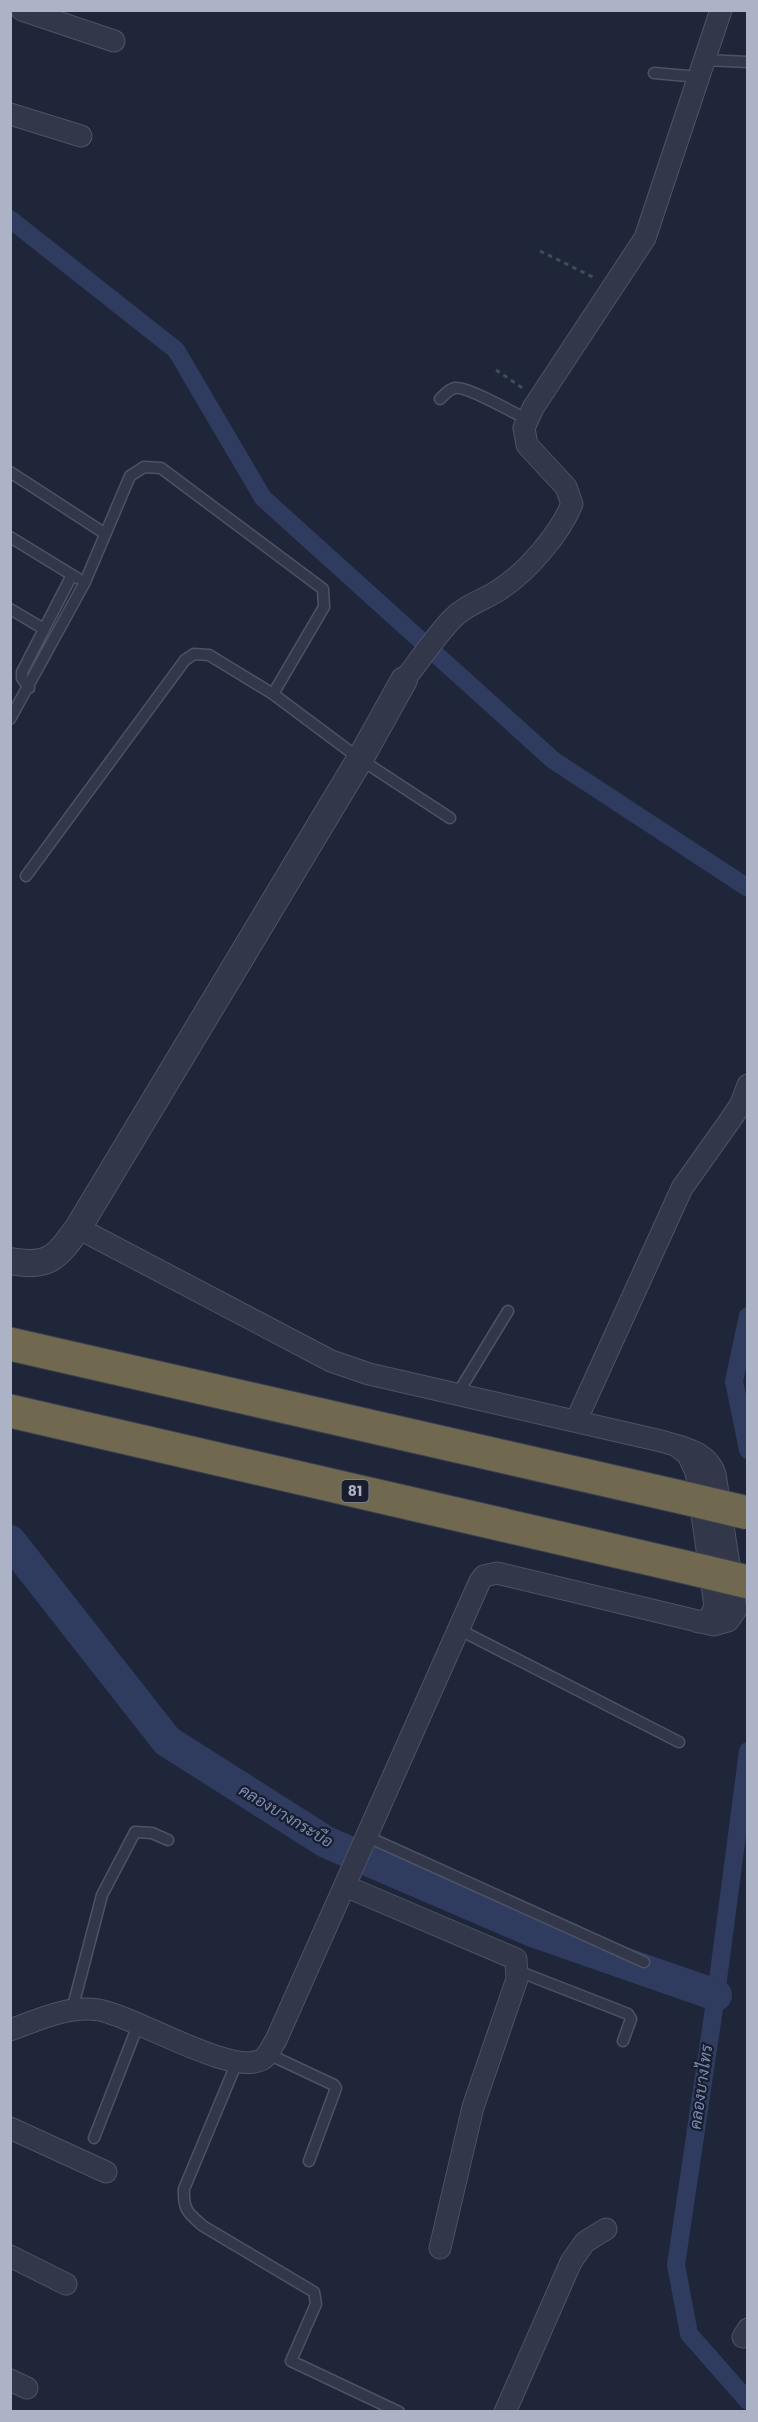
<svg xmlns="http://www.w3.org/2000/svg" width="758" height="2422" font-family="Poppins,Sarabun,sans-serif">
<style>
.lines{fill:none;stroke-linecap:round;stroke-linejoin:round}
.canal{stroke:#2f3c60;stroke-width:18}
.river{stroke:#2f3c60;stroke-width:32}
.service-casing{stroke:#4d5364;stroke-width:13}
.minor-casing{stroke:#4d5364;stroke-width:23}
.tertiary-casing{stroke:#4d5364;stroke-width:28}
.motorway-casing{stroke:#3a4051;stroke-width:35}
.path{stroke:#3b4f54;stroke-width:3;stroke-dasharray:4.5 4.5;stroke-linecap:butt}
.service{stroke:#323849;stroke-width:10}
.minor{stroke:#323849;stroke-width:21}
.tertiary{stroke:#323849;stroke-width:26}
.motorway{stroke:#70684f;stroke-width:33}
.motorway-bridge-casing{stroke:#3a4051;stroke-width:35;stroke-linecap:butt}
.motorway-bridge{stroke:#70684f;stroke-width:33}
.labels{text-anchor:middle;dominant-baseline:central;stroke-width:4.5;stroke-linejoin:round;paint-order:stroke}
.shield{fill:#181e2e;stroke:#808698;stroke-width:1.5}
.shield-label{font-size:14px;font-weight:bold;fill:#adb3c6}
.water-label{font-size:16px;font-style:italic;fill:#7a8bb5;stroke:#181e2e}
</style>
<rect width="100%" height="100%" fill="#1f2639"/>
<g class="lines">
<path class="canal" d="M10,219L176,350L263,498L553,760L748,888
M748,1316L734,1381L748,1450
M748,1751L716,1995L676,2265L689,2334L748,2401"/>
<path class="river" d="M10,1541L167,1741L326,1842L535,1932L716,1995"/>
<defs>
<path id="service" d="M705,60L748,62
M654,73L699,77
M440,399C444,395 449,389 455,388C467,386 514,413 528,420
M10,472L104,533
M10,537L77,578
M10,609L44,629
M29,688L22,678V672L72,575
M10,719L85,582L130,476L144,467L161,468L323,589L324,607L273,694
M26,876L185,660L194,654L209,655L273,694L360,759L450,818
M458,1393L508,1311
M458,1629L679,1742
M368,1837L644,1962
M518,1971L628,2014L631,2019L623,2041
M72,2010L102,1895L135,1832L152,1833L168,1840
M268,2054L334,2085L336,2088L309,2161
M237,2062L184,2189C183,2210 188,2213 203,2226L314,2292L316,2304L291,2361L399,2412
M94,2138L138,2025"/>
<path id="minor" d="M22,10L114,41
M10,114L81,136
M404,680C420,660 435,637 452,619C465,605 484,600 499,590C527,572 559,535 572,504L566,487L527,445L524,428L533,408L645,238L721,10
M576,1421L682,1188L731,1119L741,1104L748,1085
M678,1447L688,1455L696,1472L715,1606L710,1619L698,1622
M345,1886L516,1959L517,1979L473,2107L440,2248
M10,2030C38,2020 69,2005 99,2010C134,2016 234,2078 263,2059C269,2054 272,2046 276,2040L480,1581L484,1576L497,1573L714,1625L728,1621L736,1610L715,1474C707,1451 682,1447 661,1441L369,1374L331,1361L78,1228
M10,2128L106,2172
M10,2256L66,2284
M743,2337L748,2329
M10,2380L27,2388
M505,2412L571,2262L585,2242L606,2229"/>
<path id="tertiary" d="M10,1261C49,1268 56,1258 78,1228L360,759L404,680"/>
<path id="motorway" d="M10,1344L689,1499
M10,1411L698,1570"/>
</defs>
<use href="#service" class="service-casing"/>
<use href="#minor" class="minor-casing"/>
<use href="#tertiary" class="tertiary-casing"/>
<use href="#motorway" class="motorway-casing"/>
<path class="path" d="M540,251L595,278
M496,370L524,389"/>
<use href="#service" class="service"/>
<use href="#minor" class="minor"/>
<use href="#tertiary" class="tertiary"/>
<use href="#motorway" class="motorway"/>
<defs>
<path id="motorway-bridge" d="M689,1499L748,1513
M698,1570L748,1582"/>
</defs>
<use href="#motorway-bridge" class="motorway-bridge-casing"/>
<use href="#motorway-bridge" class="motorway-bridge"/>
</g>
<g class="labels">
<rect class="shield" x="341.5" y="1480" width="27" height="22" rx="4.5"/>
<g class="shield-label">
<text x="355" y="1491">81</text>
</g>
<g class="water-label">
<text transform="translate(286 1816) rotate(31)">คลองบางกระบือ</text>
<text transform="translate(701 2087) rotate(-82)">คลองบางไทร</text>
</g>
</g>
<rect width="758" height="2422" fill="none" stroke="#adb3c6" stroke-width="24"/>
</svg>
